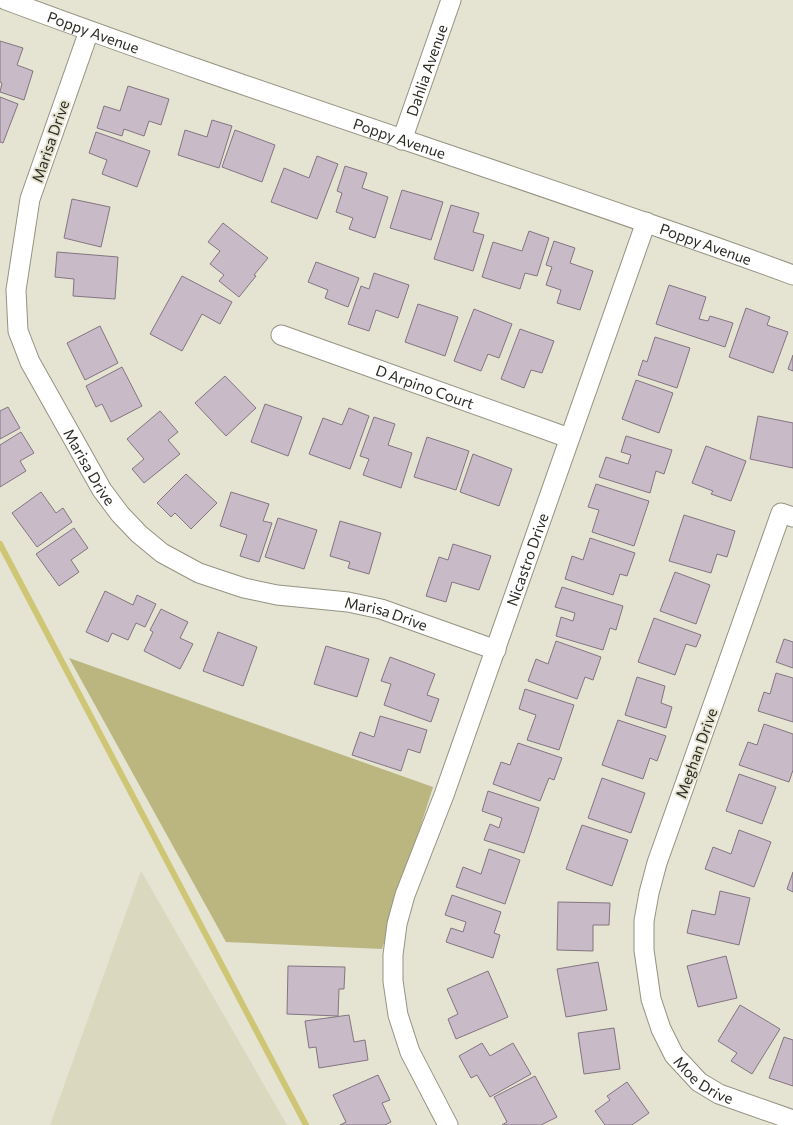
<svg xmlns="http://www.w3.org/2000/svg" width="793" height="1125" font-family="Commissioner,sans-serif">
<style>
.built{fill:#dad8be}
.green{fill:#bbb680}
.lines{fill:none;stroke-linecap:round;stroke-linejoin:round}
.stream{stroke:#cec675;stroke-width:6}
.building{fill:#c9bac8;stroke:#837582}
.street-casing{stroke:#949382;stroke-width:21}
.street{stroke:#fff;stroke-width:19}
.labels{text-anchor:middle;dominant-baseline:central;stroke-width:4;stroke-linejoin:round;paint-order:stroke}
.street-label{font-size:15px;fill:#2d2c25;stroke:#e5e3d1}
</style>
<rect width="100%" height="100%" fill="#e5e3d1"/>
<path class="built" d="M141,871L287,1125H50Z"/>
<path class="green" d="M69,658L433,787L382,949L226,942Z"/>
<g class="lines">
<path class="stream" d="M0,544L306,1125"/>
</g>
<path class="building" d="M0,41L23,48L17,65L33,71L24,100L0,92L2,83L0,82Z
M128,86L169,99L161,125L149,121L144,136L124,129L122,136L97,128L104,106L120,111Z
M0,97L18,104L3,143L0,142Z
M212,120L232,126L219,168L178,155L185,130L207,137Z
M235,130L275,145L262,182L222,167Z
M96,132L150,151L137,187L102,174L107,160L89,153Z
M317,156L338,164L317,219L271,202L284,168L309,178Z
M345,166L367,173L362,188L388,197L375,238L349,229L353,218L336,212L342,193L337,191Z
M402,190L443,202L431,240L390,228Z
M72,199L110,207L101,247L64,238Z
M451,205L479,213L473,232L484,235L473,271L434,259Z
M223,223L268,258L254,275L256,276L239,297L219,281L224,275L210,264L220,251L208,242Z
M529,231L549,238L537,276L525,273L520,289L482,277L493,242L522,251Z
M554,241L575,248L570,263L593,271L580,310L557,303L561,290L546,285L552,267L546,265Z
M57,252L118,257L115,299L73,296L74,279L55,277Z
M316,262L359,278L348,307L325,298L328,290L308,282Z
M374,273L409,285L398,318L376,310L369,331L348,324L361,286L369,289Z
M182,276L232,302L220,324L202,314L182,351L150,334Z
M669,285L706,297L699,319L708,321L710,316L733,323L725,347L656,324Z
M418,304L458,317L445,356L405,342Z
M746,308L770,317L767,325L788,332L773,373L729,357Z
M474,309L512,324L499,358L488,354L481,371L454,361Z
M100,326L118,363L85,380L67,343Z
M520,329L554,341L542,373L531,370L524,388L501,379Z
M655,337L690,348L677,388L638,375L643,360L647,362Z
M793,355V371L788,369Z
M122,367L142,406L111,422L102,404L96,407L86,386Z
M225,376L256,408L226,436L195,403Z
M636,380L673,393L659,433L622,419Z
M265,404L302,417L288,456L251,442Z
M8,407L20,428L0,439V411Z
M349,408L369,416L350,469L309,454L323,418L342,425Z
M160,411L178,432L168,440L180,454L144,483L132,469L144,459L127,439Z
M758,416L793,423V468L750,459Z
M374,417L395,424L388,445L412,453L401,488L363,475L369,459L360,456Z
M21,432L34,453L20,461L26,471L0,487V445Z
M626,436L672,450L664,474L656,471L650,493L599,477L606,457L628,464L631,455L621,452Z
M427,437L469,451L456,490L414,477Z
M706,446L746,461L731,501L711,494L713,491L692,483Z
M473,454L512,469L499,506L460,492Z
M186,474L217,503L191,529L175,513L171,517L157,503Z
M596,484L649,501L634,546L592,532L599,510L588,507Z
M41,492L56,513L63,508L72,522L37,547L12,513Z
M231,492L269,504L263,521L272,523L259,562L240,556L247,535L220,526Z
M684,515L735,531L727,557L717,554L711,573L669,561Z
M278,518L317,530L304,569L265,557Z
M340,521L381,533L369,574L348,568L350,562L330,556Z
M74,528L88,548L71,560L79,572L59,586L36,554Z
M590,538L635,553L627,576L620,574L613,595L565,579L572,556L583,560Z
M453,544L491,556L479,590L452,582L446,602L426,596L439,557L448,560Z
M675,572L710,585L696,624L660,611Z
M562,587L623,606L616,630L610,628L603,650L556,636L561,617L573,621L575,613L555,607Z
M105,591L133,605L137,595L156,604L145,627L136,623L128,640L112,633L108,642L86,632Z
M161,609L188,622L180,638L193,644L180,669L144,651L153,632L150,630Z
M654,618L701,635L696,647L686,644L675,675L638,662Z
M218,632L257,647L243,686L203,671Z
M784,639L793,642V668L776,662Z
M556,641L601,657L593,680L585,677L577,699L528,681L536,659L548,664Z
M326,646L369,659L357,697L314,684Z
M390,657L435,674L427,695L439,699L431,722L384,705L391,684L381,681Z
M776,673L793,678V722L758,711L764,692L770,694Z
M637,677L665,686L661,703L672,707L666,728L625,715Z
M525,689L574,705L559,750L527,740L536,715L519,709Z
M380,716L427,730L420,753L408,749L401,771L352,755L360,732L374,737Z
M618,720L666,736L657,761L650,758L643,779L602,765Z
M764,724L793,734V770L789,782L739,765L748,742L757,745Z
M518,743L562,758L554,780L549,778L540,801L493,784L501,762L510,765Z
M739,774L776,787L762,824L726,811Z
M602,778L645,793L631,833L588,818Z
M488,791L539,808L524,853L484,840L490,824L499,828L502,818L482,811Z
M582,825L628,840L612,886L566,869Z
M739,830L771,842L754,887L705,869L713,847L731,854Z
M489,849L520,860L505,904L456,887L463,867L481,874Z
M793,872V892L787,889Z
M720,891L750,898L739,945L687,933L692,910L715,915Z
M452,895L501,912L494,933L500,935L493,958L446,942L451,928L463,932L466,922L445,915Z
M558,902L610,903L609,925H593V951L557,950Z
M726,956L737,998L698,1007L687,966Z
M598,962L607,1010L566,1017L557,969Z
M288,966L345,967L344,989H339L338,1016L287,1014Z
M488,971L508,1017L456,1039L448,1019L458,1014L447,989Z
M740,1005L780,1029L752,1074L731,1061L737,1053L718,1041Z
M349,1015L354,1042L365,1040L368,1060L319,1068L316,1047L309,1048L305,1021Z
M614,1028L620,1069L584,1074L578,1033Z
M784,1037L793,1040V1086L769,1078Z
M482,1043L490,1056L513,1043L531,1074L490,1097L477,1075L471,1078L459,1056Z
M378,1075L390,1100L382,1103L391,1122L385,1125H340L346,1122L333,1095Z
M535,1076L557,1117L541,1125H502L507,1122L494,1097Z
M627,1082L649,1113L632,1125H605L595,1111L610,1100L607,1096Z"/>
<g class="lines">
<defs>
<g id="street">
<path id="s1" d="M6,0C218,79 433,148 647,223C696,240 744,257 793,275"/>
<path id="s2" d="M89,31L30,199L16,290L18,331L30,362L102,490L120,514L139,534L162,553L199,573L244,588L277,595L348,602L381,609L496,650"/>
<path id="s3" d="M402,140L451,0"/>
<path id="s4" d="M281,335L569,438"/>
<path id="s5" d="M793,517L781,513L657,863L649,893L644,921V950L651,999L661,1029L674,1055L699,1082L719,1094L793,1120"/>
<path id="s6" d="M448,1125L410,1052L398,1015L393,981V955L397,924L405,895L444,795L646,222"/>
</g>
</defs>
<use href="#street" class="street-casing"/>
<use href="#street" class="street"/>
</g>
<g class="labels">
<g class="street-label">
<text stroke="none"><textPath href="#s1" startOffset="93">Poppy Avenue</textPath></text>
<text stroke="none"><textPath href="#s3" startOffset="74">Dahlia Avenue</textPath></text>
<text stroke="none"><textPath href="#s1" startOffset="417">Poppy Avenue</textPath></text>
<text transform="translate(50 141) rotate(-71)">Marisa Drive</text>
<text stroke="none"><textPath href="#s1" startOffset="741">Poppy Avenue</textPath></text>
<text stroke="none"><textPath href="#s4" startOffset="153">D Arpino Court</textPath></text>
<text stroke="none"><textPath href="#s2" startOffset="465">Marisa Drive</textPath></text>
<text stroke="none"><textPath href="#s6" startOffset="600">Nicastro Drive</textPath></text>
<text stroke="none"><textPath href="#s2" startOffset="813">Marisa Drive</textPath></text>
<text transform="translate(696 753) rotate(-70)">Meghan Drive</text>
<text stroke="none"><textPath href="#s5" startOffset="622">Moe Drive</textPath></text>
</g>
</g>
</svg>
